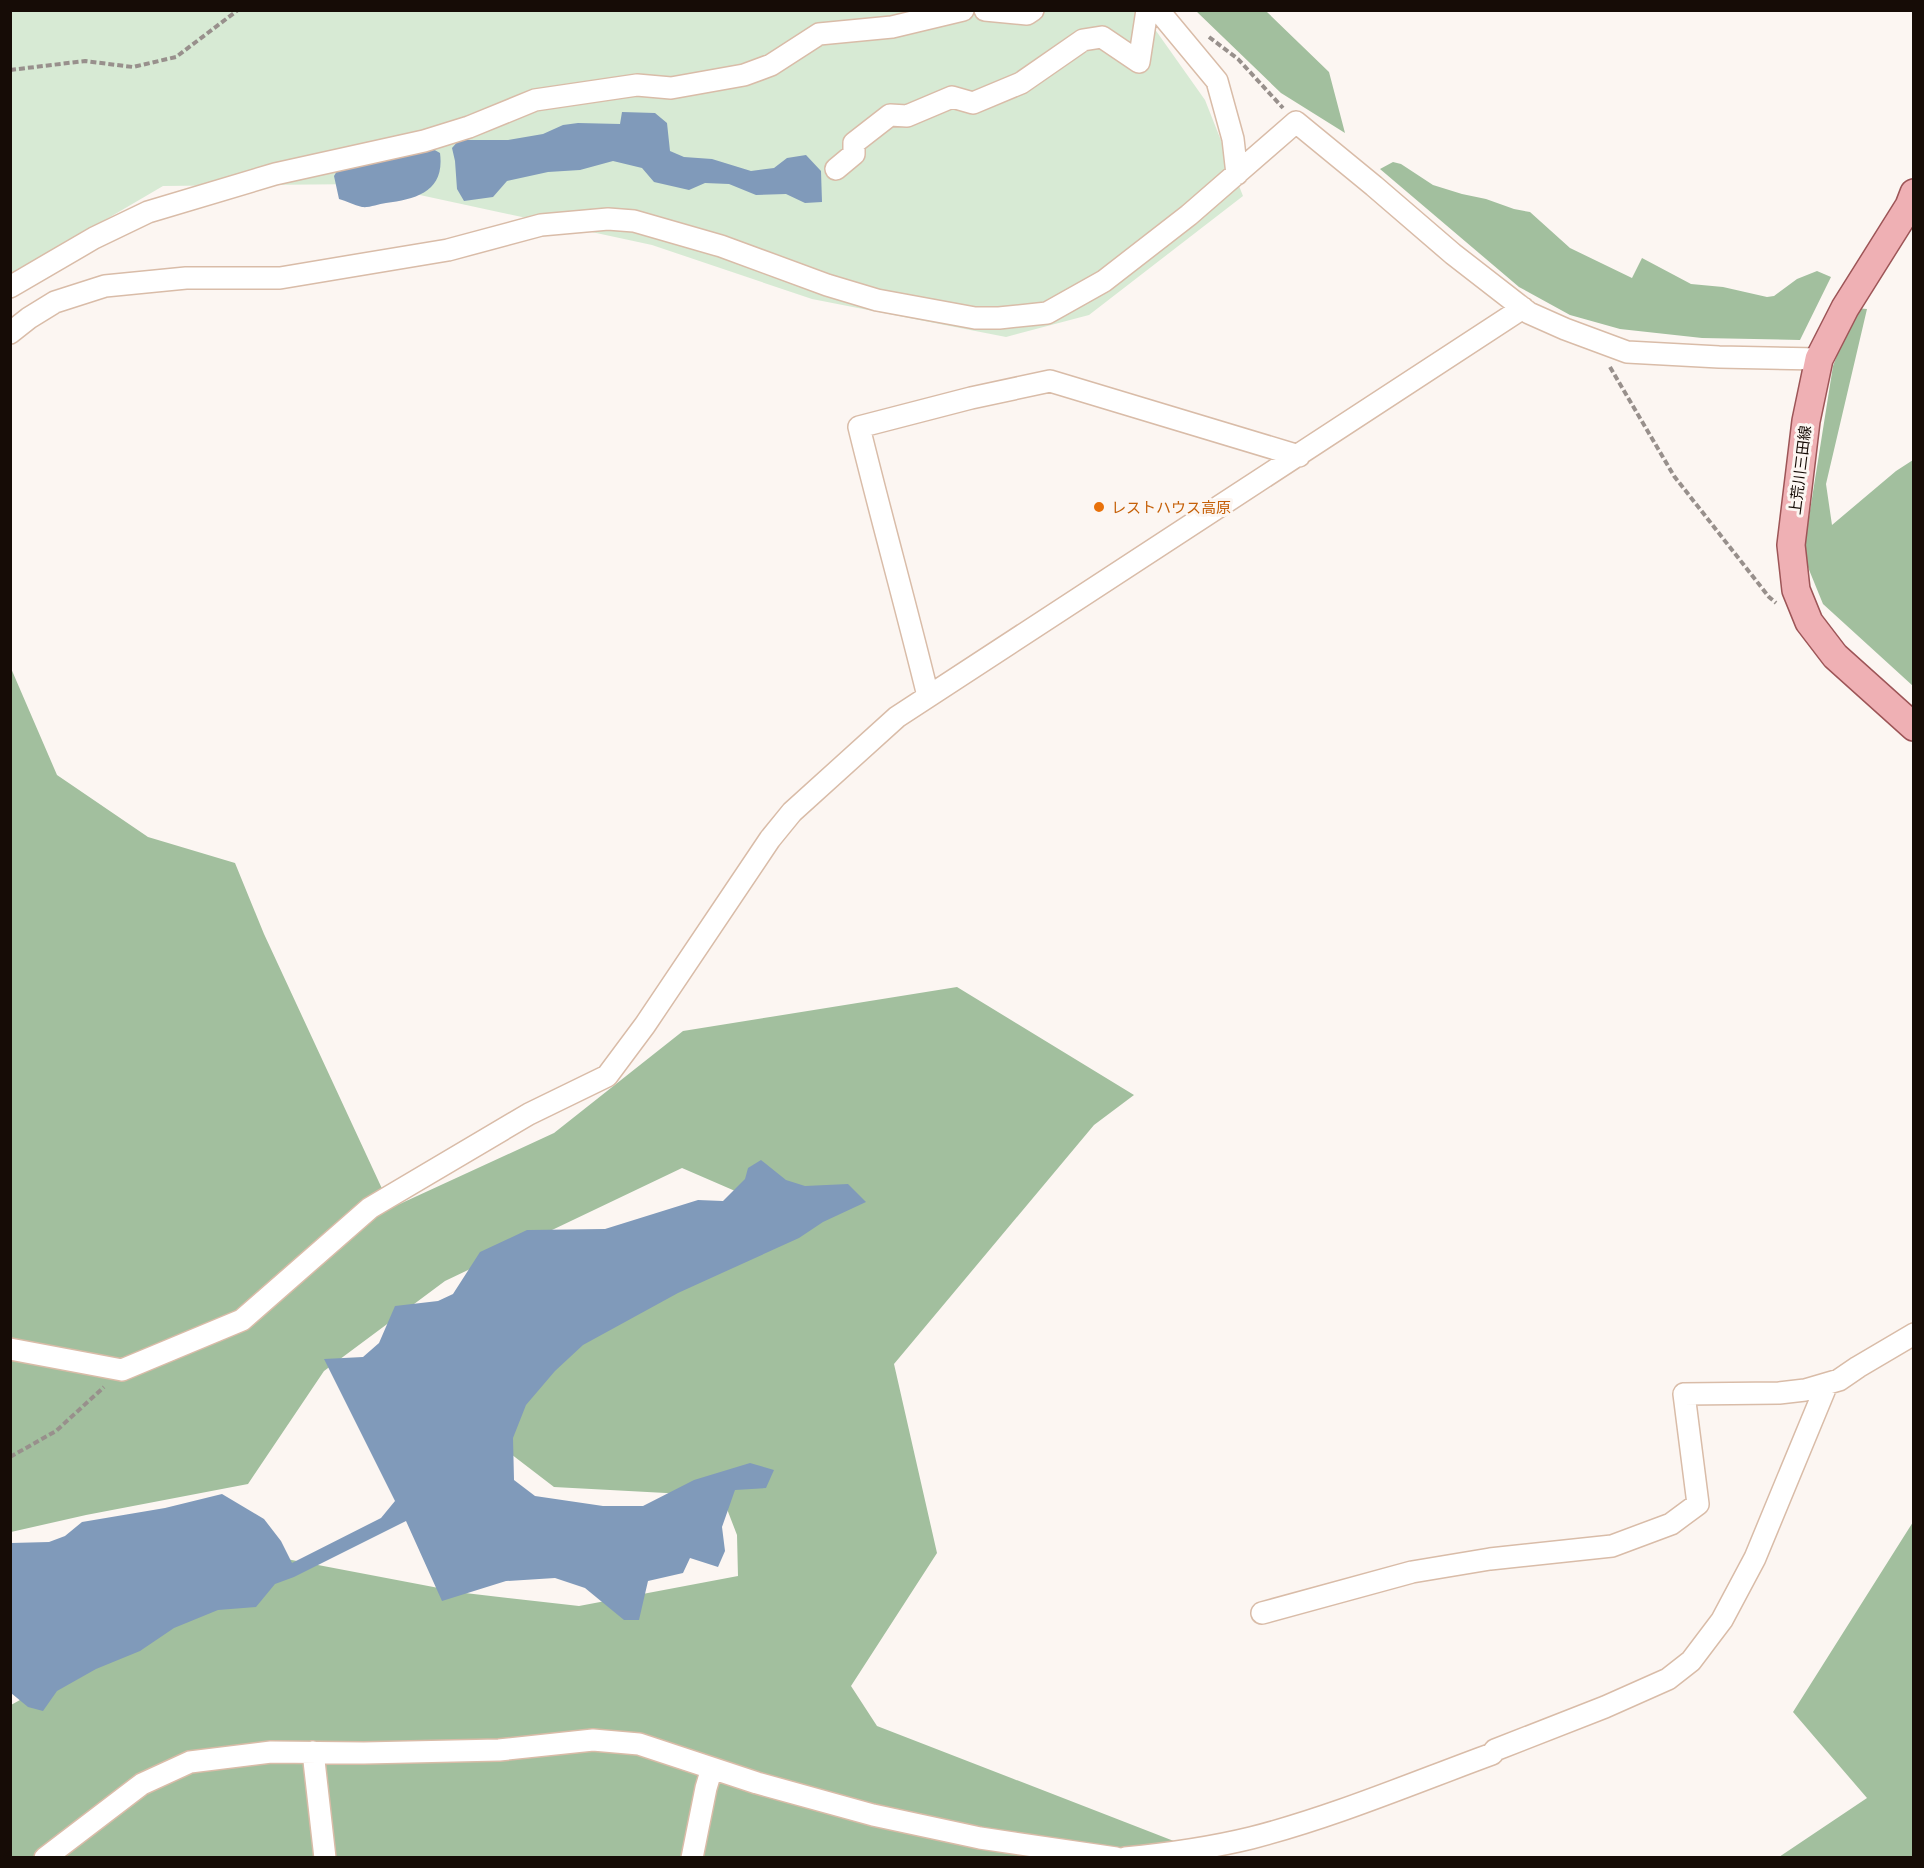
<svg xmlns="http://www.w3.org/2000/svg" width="1924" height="1868" font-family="Helvetica,'Noto Sans JP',sans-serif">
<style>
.green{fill:#d7ead4}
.forest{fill:#a2bf9e}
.water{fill:#809aba}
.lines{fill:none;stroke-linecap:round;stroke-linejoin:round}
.minor-casing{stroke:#d9bca8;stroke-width:24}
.major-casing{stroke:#9d5557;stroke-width:30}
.path{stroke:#98908c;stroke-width:4;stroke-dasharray:6 3;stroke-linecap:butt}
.minor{stroke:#fff;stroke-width:21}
.major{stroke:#efb0b4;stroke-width:27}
.food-dot{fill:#e8710a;stroke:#fcf6f2;stroke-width:2}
.labels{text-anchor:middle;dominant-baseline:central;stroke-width:6;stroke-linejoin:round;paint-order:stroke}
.street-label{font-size:15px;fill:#160c06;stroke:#fcf6f2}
.food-label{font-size:15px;fill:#c56008;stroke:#fcf6f2;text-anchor:start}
</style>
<rect width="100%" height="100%" fill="#fcf6f2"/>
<path class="green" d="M10,11H1142L1205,100L1243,196L1089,315L1006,337L812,299L652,245L369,184L163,186L11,275Z"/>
<path class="forest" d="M1196,11L1267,12L1329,72L1345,133L1281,93Z
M1393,162L1401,164L1433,185L1462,194L1486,199L1514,209L1530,212L1570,248L1632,278L1642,258L1691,284L1723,287L1767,297L1774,296L1797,279L1817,271L1831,277L1800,340L1702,338L1620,329L1570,315L1519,287L1380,169Z
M1855,308L1867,309L1826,484L1832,525L1896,471L1913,460V686L1823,604L1803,555L1833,366Z
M10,666L57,775L148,837L235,863L264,934L391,1208L554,1133L683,1031L957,987L1134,1095L1094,1125L894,1364L937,1553L851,1686L877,1726L1215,1857H11V1705L276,1557L465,1593L579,1606L738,1576L737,1535L722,1496L554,1487L498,1444L550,1329L795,1217L682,1168L445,1281L324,1371L248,1484L86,1515L11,1532Z
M1913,1522V1857H1779L1867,1798L1793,1712Z"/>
<path class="water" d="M622,112L655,113L667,123L670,151L684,157L712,159L751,171L774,168L787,158L806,155L821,171L822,202L805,203L786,194L756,195L729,184L705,183L689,190L654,182L642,168L613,161L580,170L548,172L507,181L493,197L464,201L457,189L455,161L452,148L459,140H508L543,134L563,125L578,123L620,124Z
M431,148L440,153C445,191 417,199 386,203C378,204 369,208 362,207C354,205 346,201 339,199L334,176L340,166Z
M761,1160L786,1180L805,1186L848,1184L866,1202L823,1222L799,1238L678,1293L583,1345L555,1371L526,1405L513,1438L514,1480L535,1496L603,1506H643L694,1480L750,1463L774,1470L766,1488L735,1490L722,1527L725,1551L718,1567L690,1558L683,1573L648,1581L639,1620H624L585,1588L555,1578L506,1581L442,1601L406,1521L294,1577L275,1584L256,1607L218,1610L174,1628L140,1651L96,1669L57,1691L43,1711L28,1707L11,1693V1543L49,1542L65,1536L82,1522L165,1508L222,1494L264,1519L281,1541L292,1563L381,1518L395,1501L324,1359L363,1357L379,1343L395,1306L438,1301L453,1294L480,1252L527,1230L605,1229L698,1200L723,1201L745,1179L748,1168Z"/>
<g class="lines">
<defs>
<path id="minor" d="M985,10L1027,14L1033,10
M1158,10L1217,81L1233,139L1237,174
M836,169L854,154V143L890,115L907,116L952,97L973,103L1021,83L1083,40L1102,37L1139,62L1147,10
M10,287L94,238L148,212L275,174L424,141L469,127L535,100L637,85L671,88L744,75L771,65L819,34L892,27L963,10
M10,333L29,318L55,302L105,286L186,278H280L448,250L541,225L608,219L634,221L721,246L827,285L877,300L975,318H999L1047,313L1104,281L1189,215L1296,122L1374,186L1453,254L1529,313L1565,329L1627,352L1719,357L1819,359
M928,696C906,606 881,517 859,427L971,398L1050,381L1299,456
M10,1349L122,1370L242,1320L370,1208L529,1114L607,1076L645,1025L770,839L792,812L897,717L1523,308
M1262,1613L1412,1572L1490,1559L1612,1546L1671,1524L1698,1504L1684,1394L1779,1393L1805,1390L1839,1380L1858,1367L1914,1334
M313,1752L325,1858
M45,1858L142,1784L190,1762L271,1752L364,1753L499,1750L593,1740L639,1744L757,1783L873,1815L980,1838L1116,1858
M692,1858L706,1788L712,1768
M1125,1858C1167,1854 1210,1848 1251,1838C1333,1817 1413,1783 1492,1754L1495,1750L1605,1707L1668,1679L1691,1661L1722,1620L1755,1558L1827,1384"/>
<path id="major" d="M1914,193L1909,206L1845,308L1819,359L1806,421L1791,545L1796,590L1809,622L1835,656L1914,727"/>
</defs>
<use href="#minor" class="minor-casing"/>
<use href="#major" class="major-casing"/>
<path class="path" d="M1209,37L1238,59L1283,108
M10,70L85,61L133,67L176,57L238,10
M1610,367L1674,476L1769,597L1776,603
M10,1457L56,1431L104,1387"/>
<use href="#minor" class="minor"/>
<use href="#major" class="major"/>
</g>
<circle class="food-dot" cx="1099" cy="507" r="6"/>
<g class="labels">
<g class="street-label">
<text transform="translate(1800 470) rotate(-83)">上荒川三田線</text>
</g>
<g class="food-label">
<text x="1111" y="507">レストハウス高原</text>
</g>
</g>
<rect width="1924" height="1868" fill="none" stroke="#160c06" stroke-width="24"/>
</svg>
